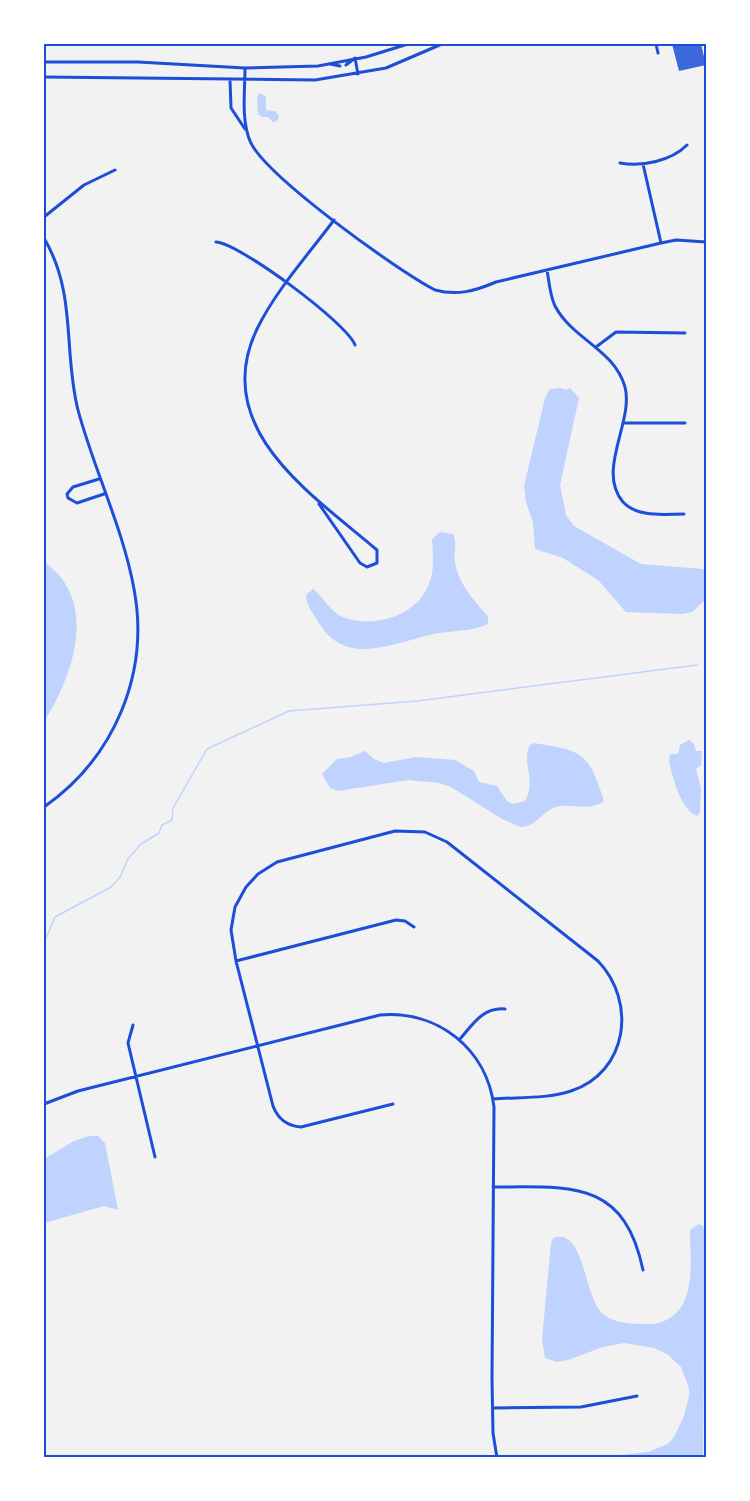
<svg xmlns="http://www.w3.org/2000/svg" width="750" height="1501" font-family="Rubik,sans-serif">
<style>
.water{fill:#bfd3fe}
.lines{fill:none;stroke-linecap:round;stroke-linejoin:round}
.stream{stroke:#bfd3fe;stroke-width:1.5}
.building{fill:#3d67dc}
.minor{stroke:#1d4ed8;stroke-width:3}
.neatline{fill:none;stroke:#1d4ed8;stroke-width:2}
</style>
<rect width="100%" height="100%" fill="#f2f2f2"/>
<path class="water" d="M259,93L266,96V110L275,111L279,117L277,121L273,122L268,117H262L258,114L257,97Z
M561,388L566,390L570,388L579,398L560,485L566,515L574,526L641,564L703,569L706,573V599L692,612L683,614L626,612L598,580L563,558L535,549L533,522L526,502L524,486L545,398L550,389Z
M440,532L453,534C458,543 453,553 455,562C458,583 474,601 488,616V624C472,632 451,630 434,634C391,643 345,669 317,620C312,612 306,604 306,595L313,589C324,597 329,611 343,617C373,629 416,616 428,586C435,571 433,555 432,539Z
M44,561C51,568 61,575 66,585C91,627 67,685 44,722Z
M689,740L694,744L696,751H702L701,765L696,769L701,788L700,813L697,816C680,809 672,776 669,760L670,754H678L680,745Z
M534,743C584,751 588,752 604,801C588,813 569,801 553,808C541,814 536,826 521,827L502,819L451,787L439,783L408,780L338,791L330,788L322,774L337,759L351,757L365,751L374,759L384,763L416,757L455,760L474,771L479,782L497,786L507,801L513,804L525,801C537,782 521,762 530,745Z
M89,1136H98L105,1143L118,1210L104,1206L44,1223V1159L74,1141Z
M699,1224L703,1226L705,1233L703,1457H601L648,1452L668,1444L674,1437L684,1416L689,1396V1388L681,1367L667,1354L654,1348L624,1343L603,1347L568,1360L557,1362L545,1358L542,1339L551,1243L553,1238C586,1227 583,1299 604,1315C616,1324 635,1324 649,1324C663,1324 676,1317 683,1304C694,1282 690,1254 690,1230Z"/>
<g class="lines">
<path class="stream" d="M44,943L55,917L111,887L120,877L128,859L140,845L159,833L162,825L172,820L173,808L207,749L289,711L417,701L697,665"/>
</g>
<path class="building" d="M672,44H701L706,65L679,71Z"/>
<g class="lines">
<path class="minor" d="M656,44L658,53
M44,62H138L245,68L318,66L366,57L408,44
M330,64L340,66
M346,65L355,58L358,74
M245,68C245,91 241,119 250,141C264,175 398,271 435,290C457,296 475,291 496,282L661,243L676,240L706,242
M44,77L315,80L386,68L442,44
M230,80L231,108L245,129
M620,163C642,167 671,161 687,145
M643,164L661,243
M44,217L84,185L115,170
M44,238C77,294 63,351 78,410C94,470 123,528 134,589C150,674 114,758 44,807
M216,242C239,243 347,323 355,345
M547,270C549,281 550,296 555,306C573,340 614,349 625,387C634,422 596,470 623,502C638,518 664,514 684,514
M596,347L616,332L685,333
M624,423H685
M99,479L73,487L67,494L68,498L77,503L104,494
M319,504L360,563L367,567L377,563V550C313,495 209,429 257,329C276,290 308,255 334,220
M236,961L396,920L405,921L414,927
M133,1025L128,1043L155,1157
M460,1039C473,1024 483,1007 505,1009
M44,1104L78,1091L380,1015C438,1010 487,1049 494,1107L492,1379L493,1433L497,1458
M393,1104L301,1127C287,1126 278,1119 273,1106L236,961L231,930L235,907L246,887L258,874L277,862L395,831L425,832L447,842L598,961C637,1002 628,1072 571,1091C547,1099 518,1097 493,1099
M493,1187C570,1187 624,1179 643,1270
M493,1408L581,1407L637,1396"/>
</g>
<rect width="750" height="1501" fill="none" stroke="#ffffff" stroke-width="90"/>
<rect x="45" y="45" width="660" height="1411" class="neatline"/>
</svg>
